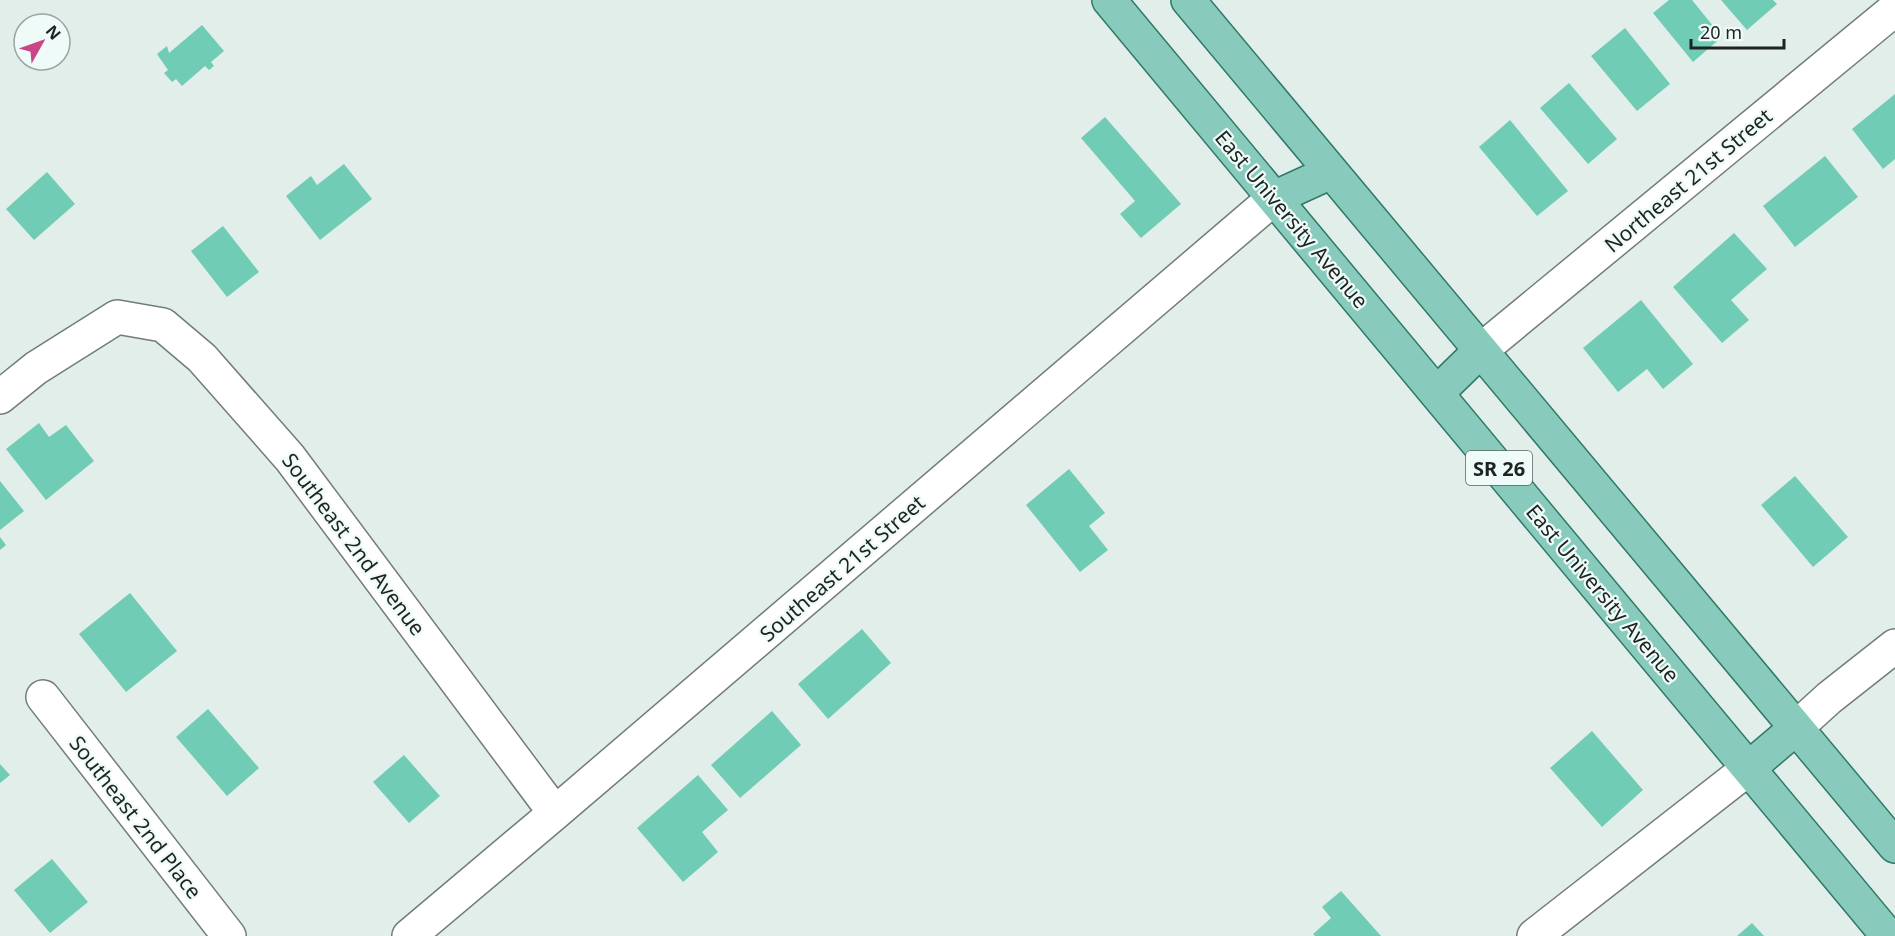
<svg xmlns="http://www.w3.org/2000/svg" width="1895" height="936" font-family="'Noto Sans',sans-serif">
<style>
.building{fill:#71ccb5}
.lines{fill:none;stroke-linecap:round;stroke-linejoin:round}
.minor-casing{stroke:#727c79;stroke-width:36}
.major-casing{stroke:#2f7968;stroke-width:36}
.minor{stroke:#fff;stroke-width:33}
.major{stroke:#88cbbc;stroke-width:33}
.labels{text-anchor:middle;dominant-baseline:central;stroke-width:4.5;stroke-linejoin:round;paint-order:stroke}
.shield{fill:#effbf8;stroke:#5d6462;stroke-width:1.5}
.shield-label{font-size:20px;font-weight:bold;fill:#1e2321}
.street-label{font-size:21px;fill:#1e2321;stroke:#effbf8}
</style>
<rect width="100%" height="100%" fill="#e2eeea"/>
<path class="building" d="M1669,0H1692L1722,37L1693,62L1653,13Z
M1721,0H1773L1777,4L1747,30Z
M202,25L224,51L211,62L214,66L209,70L205,66L182,86L176,79L172,82L164,73L168,70L157,54L167,46L169,53Z
M1625,28L1670,84L1637,111L1591,56Z
M1569,83L1617,139L1588,164L1540,108Z
M1895,94V159L1883,169L1852,129Z
M1105,117L1181,204L1141,238L1120,214L1135,201L1081,138Z
M1510,120L1568,191L1537,216L1479,147Z
M1825,156L1858,197L1795,247L1763,206Z
M344,164L372,199L320,240L286,196L311,176L317,185Z
M47,172L75,204L34,240L6,209Z
M223,226L259,272L227,297L191,251Z
M1734,233L1767,269L1731,300L1749,320L1722,343L1673,287Z
M1641,300L1693,364L1663,389L1647,369L1618,392L1583,348Z
M39,423L49,437L66,425L94,461L46,500L6,449Z
M1069,469L1105,513L1089,526L1108,550L1080,572L1026,505Z
M1795,476L1848,537L1813,567L1761,505Z
M0,481L24,511L0,530Z
M0,537L6,545L0,550Z
M130,593L177,651L126,692L79,634Z
M862,629L891,663L828,719L798,684Z
M208,709L259,768L227,796L176,737Z
M772,711L801,745L740,798L711,765Z
M1592,731L1643,790L1602,827L1550,768Z
M404,755L440,796L409,823L373,782Z
M0,764L10,775L0,783Z
M698,775L728,810L702,832L718,852L683,882L637,828Z
M52,859L88,902L50,933L14,890Z
M1341,891L1381,936H1315L1313,934L1331,918L1322,907Z
M1752,923L1764,936H1737Z"/>
<g class="lines">
<defs>
<path id="minor" d="M1480,351L1895,9
M0,397L36,368L117,317L163,325L202,358L290,458L555,813
M43,697L229,936
M1796,728L1829,698L1895,646
M409,936L555,813L1274,198
M1534,936L1749,768"/>
<path id="major" d="M1109,0L1888,936
M1188,0L1895,846
M1274,198L1331,172
M1437,393L1480,351
M1749,768L1796,728"/>
</defs>
<use href="#minor" class="minor-casing"/>
<use href="#major" class="major-casing"/>
<use href="#minor" class="minor"/>
<use href="#major" class="major"/>
</g>
<g class="labels">
<rect class="shield" x="1466" y="451" width="66" height="34" rx="4.5"/>
<g class="shield-label">
<text x="1499" y="468">SR 26</text>
</g>
<g class="street-label">
<text transform="translate(1688 180) rotate(-40)">Northeast 21st Street</text>
<text transform="translate(1292 219) rotate(50)">East University Avenue</text>
<text transform="translate(354 544) rotate(53)">Southeast 2nd Avenue</text>
<text transform="translate(842 568) rotate(-41)">Southeast 21st Street</text>
<text transform="translate(1603 593) rotate(50)">East University Avenue</text>
<text transform="translate(136 817) rotate(52)">Southeast 2nd Place</text>
</g>
</g>
<g transform="translate(42 42) rotate(50)"><circle r="28" fill="#effbf8" stroke="#9ba5a2" stroke-width="1.5"/>
<path d="M0-4.5L10 22L0 15L-10 22Z" fill="#cc4584"/>
<text y="-9" font-size="16" font-weight="bold" text-anchor="middle" fill="#1e2321">N</text>
</g>
<path d="M1691 39v9h93v-9" fill="none" stroke="#1e2321" stroke-width="3"/>
<text x="1700" y="39" font-size="18" fill="#1e2321" stroke="#effbf8" stroke-width="4.5" paint-order="stroke">20 m</text>
</svg>
